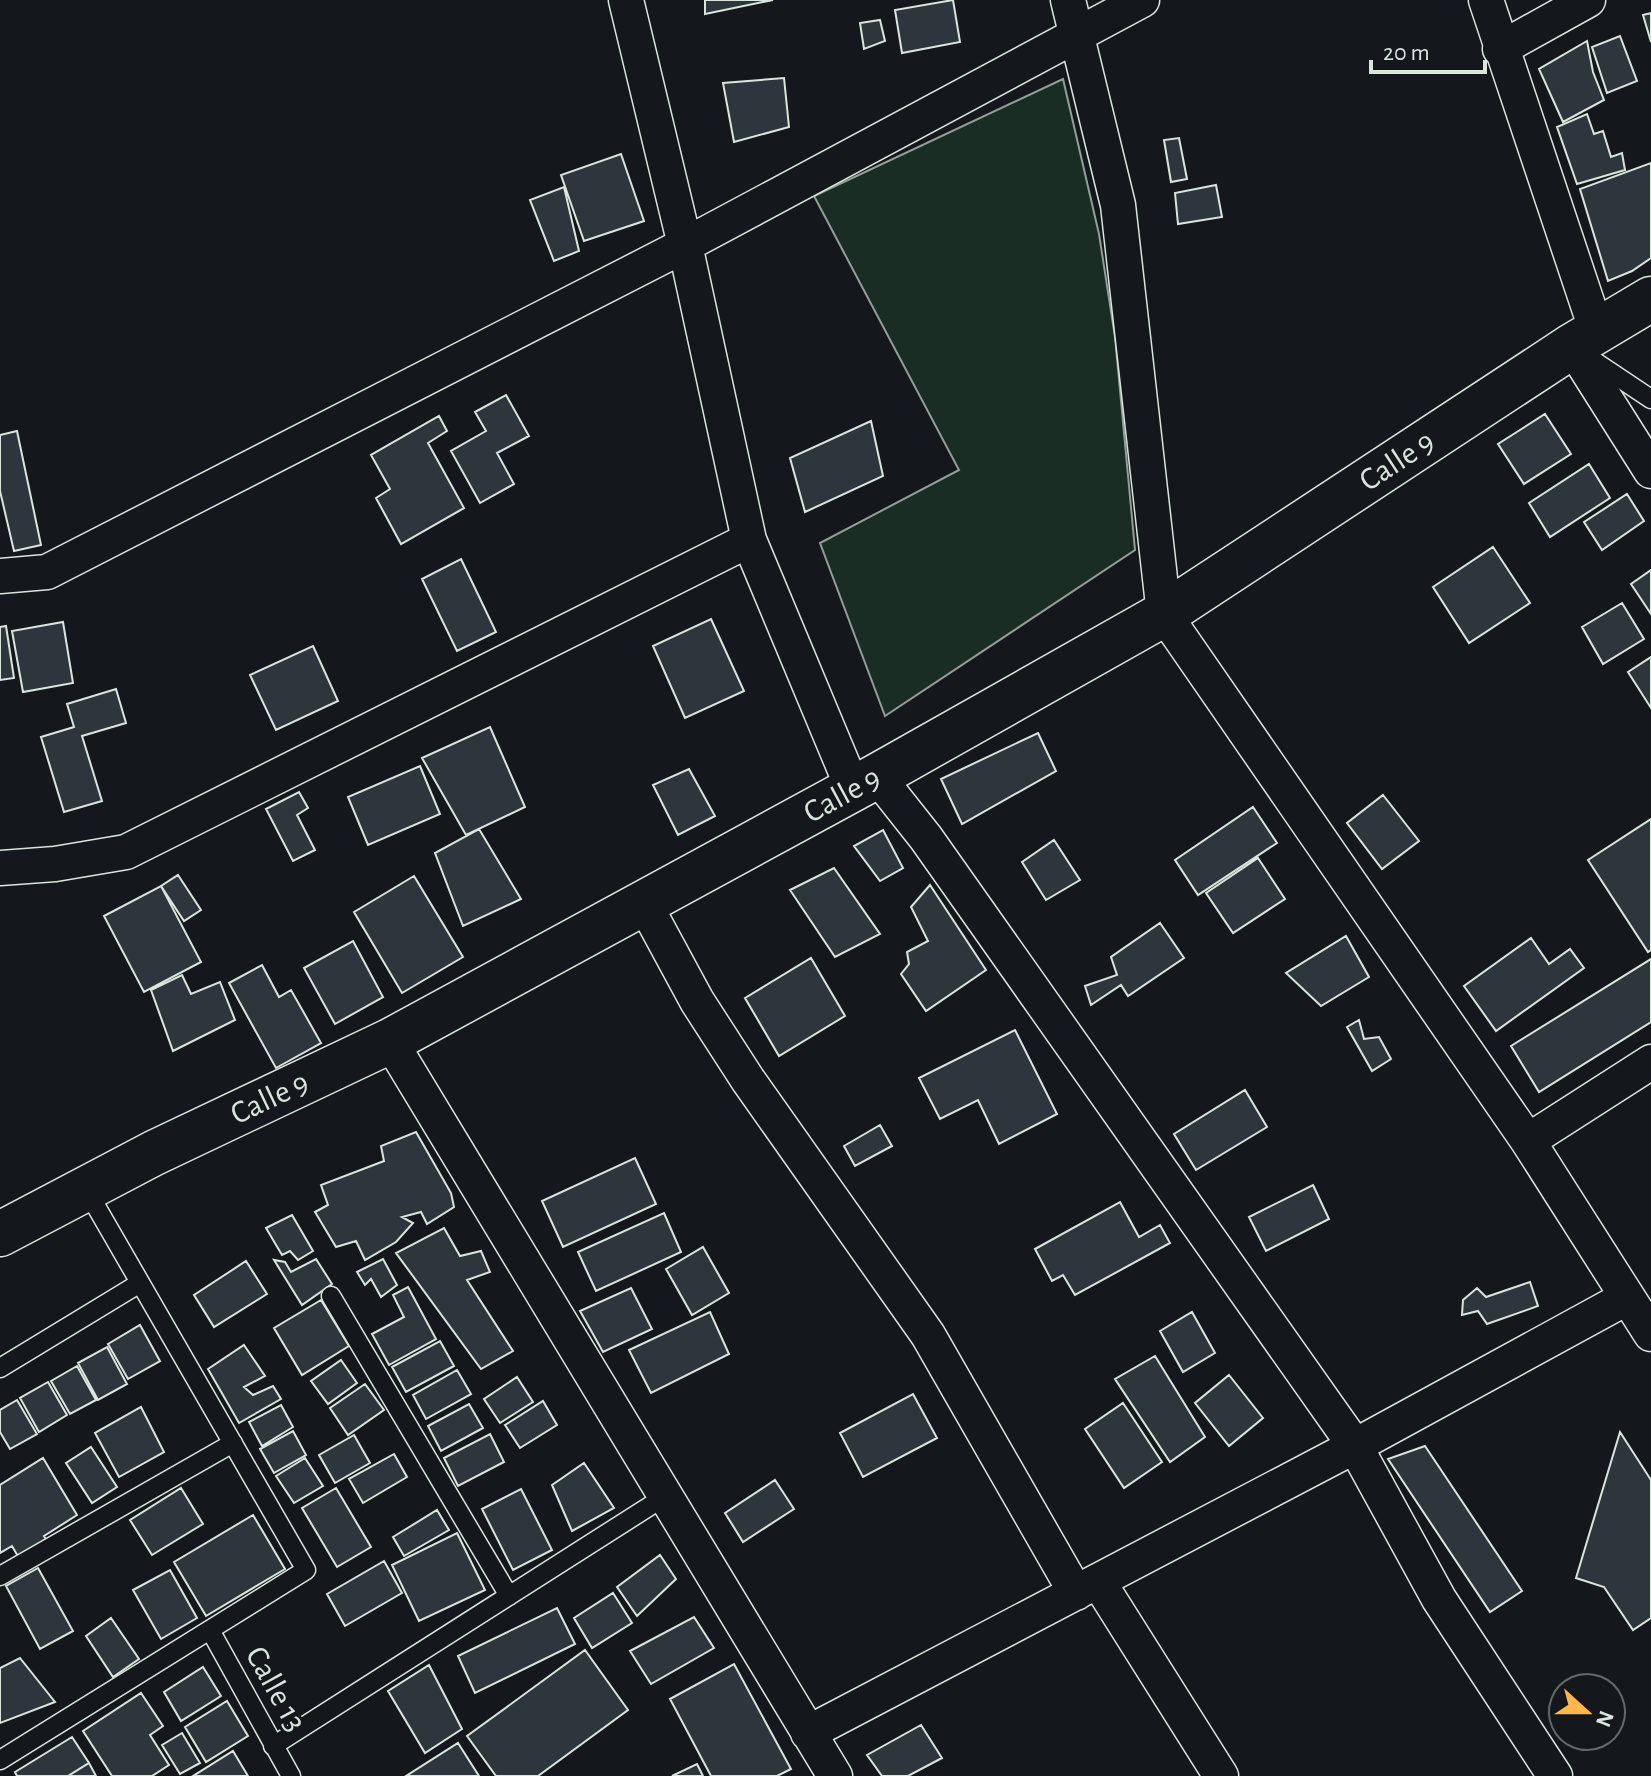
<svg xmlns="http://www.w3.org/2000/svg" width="1651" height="1776" font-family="'Alegreya Sans',sans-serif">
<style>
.green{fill:#1a2d24;stroke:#939e99;stroke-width:2}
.building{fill:#2c363c;stroke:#d8e6dc;stroke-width:2}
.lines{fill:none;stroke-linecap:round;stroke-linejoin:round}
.lane-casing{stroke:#d8e6dc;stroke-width:21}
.street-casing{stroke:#d8e6dc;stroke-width:37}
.secondary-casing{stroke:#d8e6dc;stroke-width:47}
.lane{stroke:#14181c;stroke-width:18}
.street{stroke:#14181c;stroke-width:34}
.secondary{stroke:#14181c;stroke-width:44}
.labels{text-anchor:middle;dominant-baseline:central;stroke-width:6;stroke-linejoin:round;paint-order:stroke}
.street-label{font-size:32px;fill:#d8e6dc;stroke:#14181c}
</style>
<rect width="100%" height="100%" fill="#14181c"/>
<path class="green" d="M1063,79L1099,234L1115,337L1135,550L885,716L820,543L959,470L814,196Z"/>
<path class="building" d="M705,0H773L705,14Z
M953,0L960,42L902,53L895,10Z
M1651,13V42L1643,15Z
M880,20L885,41L864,49L860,23Z
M1620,36L1637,81L1607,93L1592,47Z
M1587,41L1593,72L1604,100L1563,122L1539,69Z
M784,78L789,127L734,142L723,83Z
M1587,114L1594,134L1603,131L1611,157L1622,153L1625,170L1577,184L1557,127Z
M1179,138L1187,179L1171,182L1164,140Z
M621,154L644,221L584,241L561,175Z
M1651,163V258L1632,271L1608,281L1580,189Z
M1216,185L1222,217L1178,224L1175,193Z
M564,187L579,251L554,261L530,200Z
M506,395L529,436L497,453L514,484L480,503L451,451L486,431L475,412Z
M1545,414L1571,454L1524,484L1498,444Z
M439,416L447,431L428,443L464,508L401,544L376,498L390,489L371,455Z
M871,421L883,476L805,512L790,458Z
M17,431L41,545L14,551L0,491V435Z
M1589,464L1610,498L1550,537L1529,503Z
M1627,494L1644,521L1602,550L1584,522Z
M1493,547L1530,603L1469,643L1433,587Z
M461,559L496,632L457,651L422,579Z
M1651,570V614L1631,584Z
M1622,603L1644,639L1603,664L1582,627Z
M711,619L744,691L685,718L653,646Z
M63,622L73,683L23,692L12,631Z
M6,626L14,678L0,680V627Z
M313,646L338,701L276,730L250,675Z
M1651,657V708L1628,672Z
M116,689L126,723L82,736L102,801L64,812L41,737L74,727L67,704Z
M490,727L525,807L466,835L422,758Z
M1038,733L1056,771L962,824L941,779Z
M420,766L440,814L368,845L348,797Z
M689,769L715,816L678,835L653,785Z
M299,792L308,808L297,815L315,850L293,861L266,809Z
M1383,795L1419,841L1382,869L1347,823Z
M1253,807L1277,843L1198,895L1175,860Z
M1651,819V950L1648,952L1588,860Z
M479,829L521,899L463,926L435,853Z
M883,830L903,868L880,881L854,846Z
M1054,840L1080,880L1046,900L1022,862Z
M1258,858L1285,899L1233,933L1206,893Z
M834,868L880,934L835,957L790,890Z
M178,875L201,910L184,921L161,886Z
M414,876L463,957L402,993L354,912Z
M930,885L986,970L926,1011L901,974L909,964L907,952L928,941L911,907Z
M161,886L201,962L144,992L104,916Z
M1160,923L1184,958L1128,996L1121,985L1091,1005L1085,986L1117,975L1111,957Z
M1346,936L1369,977L1321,1006L1286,973Z
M1531,938L1549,964L1570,949L1584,968L1496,1031L1464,986Z
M353,941L383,997L335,1024L304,968Z
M811,958L845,1016L779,1056L745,998Z
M1651,959V1022L1539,1092L1511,1046Z
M262,965L279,997L291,990L321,1043L276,1068L229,983Z
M182,975L191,994L220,982L235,1020L173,1051L151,990Z
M1359,1020L1364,1039L1379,1037L1391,1059L1372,1071L1347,1027Z
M1015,1030L1057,1114L999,1144L978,1100L940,1119L919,1078Z
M1245,1090L1267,1127L1196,1170L1174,1134Z
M880,1125L892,1146L855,1166L844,1146Z
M416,1132L451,1193L454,1207L427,1224L421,1212L402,1217L413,1223L396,1242L365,1260L356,1241L336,1247L315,1212L328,1205L321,1185L384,1161L381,1146Z
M635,1158L656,1204L563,1247L542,1201Z
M1313,1185L1329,1219L1266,1251L1249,1217Z
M1120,1202L1139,1237L1160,1225L1170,1243L1075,1295L1063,1275L1052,1281L1035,1249Z
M664,1213L681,1252L596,1291L578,1252Z
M292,1215L313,1251L298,1260L290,1251L282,1255L266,1228Z
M444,1228L460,1256L481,1251L490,1272L467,1280L513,1351L481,1369L396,1253Z
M703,1247L729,1293L692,1315L666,1269Z
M316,1259L332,1284L302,1305L274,1260L285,1262L291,1272Z
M383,1259L397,1285L381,1297L371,1279L365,1285L357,1272Z
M246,1261L267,1294L214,1327L194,1295Z
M1530,1282L1538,1306L1487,1324L1478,1311L1462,1315L1463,1300L1477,1288L1486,1297Z
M408,1287L436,1339L389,1365L372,1334L404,1317L393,1295Z
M631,1288L652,1329L603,1352L580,1311Z
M321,1300L349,1346L302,1375L274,1328Z
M710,1312L729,1354L651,1393L629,1350Z
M1192,1312L1215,1353L1183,1372L1160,1331Z
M140,1325L160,1361L128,1379L108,1344Z
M440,1341L454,1366L406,1392L392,1367Z
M244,1345L265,1376L244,1387L253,1395L273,1386L281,1399L239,1423L208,1369Z
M107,1347L127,1384L98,1400L78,1363Z
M1155,1356L1205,1437L1170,1462L1115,1379Z
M341,1360L357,1383L328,1404L311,1381Z
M77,1366L96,1400L70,1414L51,1381Z
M457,1370L471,1394L426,1419L413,1395Z
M1229,1375L1263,1418L1229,1446L1195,1403Z
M517,1377L533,1402L500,1423L484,1399Z
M48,1382L67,1415L39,1432L20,1398Z
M365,1384L384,1410L348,1435L330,1408Z
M913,1394L937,1438L863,1477L840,1433Z
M17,1400L37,1434L10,1449L0,1432V1410Z
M543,1401L557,1425L520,1448L505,1425Z
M1123,1403L1162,1462L1124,1488L1085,1429Z
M469,1404L483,1428L441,1451L428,1426Z
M281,1405L293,1427L262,1446L249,1422Z
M141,1407L164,1452L119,1477L95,1433Z
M293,1431L306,1455L274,1473L260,1449Z
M1620,1432L1651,1480V1618L1633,1630L1604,1587L1576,1578Z
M490,1434L504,1462L458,1486L444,1458Z
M354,1435L370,1463L335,1483L319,1455Z
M1425,1446L1522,1591L1490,1612L1388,1459Z
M91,1447L117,1487L92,1503L66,1463Z
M394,1454L407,1477L363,1503L349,1479Z
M43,1458L77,1515L44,1536L47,1541L19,1558L12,1546L0,1553V1485Z
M305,1458L323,1486L294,1503L276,1476Z
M584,1463L614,1508L572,1531L552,1485Z
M775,1480L794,1509L743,1542L725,1513Z
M181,1488L203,1524L152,1555L130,1520Z
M336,1488L371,1547L337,1567L302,1508Z
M521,1489L552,1550L513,1570L482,1509Z
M437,1510L449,1530L404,1556L393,1537Z
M253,1515L285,1569L206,1616L174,1562Z
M457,1533L485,1590L419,1621L392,1565Z
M660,1555L676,1579L637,1616L617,1587Z
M384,1561L402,1593L345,1626L327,1594Z
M38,1568L73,1631L40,1649L6,1586Z
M170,1570L197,1618L161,1639L133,1590Z
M613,1593L632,1623L592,1648L574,1618Z
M557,1608L575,1644L475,1693L458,1656Z
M694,1617L714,1648L651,1684L630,1651Z
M111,1618L139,1659L113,1677L86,1636Z
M585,1650L628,1710L538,1776H496L467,1736Z
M20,1658L55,1702L0,1723V1668Z
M734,1664L791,1769L777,1776H711L670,1699Z
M429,1665L462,1729L425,1753L388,1691Z
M203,1667L221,1696L181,1721L164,1692Z
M141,1693L163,1726L150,1735L169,1765L152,1776H112L83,1731Z
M227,1701L248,1736L206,1762L185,1727Z
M921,1725L942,1758L908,1776H882L867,1755Z
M182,1733L200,1763L180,1774L162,1745Z
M72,1737L89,1763L68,1776H17L15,1772Z
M458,1743L479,1776H406Z
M233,1751L248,1776H193Z
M89,1763L96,1776H68Z
M697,1764L703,1776H672Z"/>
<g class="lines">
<defs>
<path id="lane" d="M1588,357L1651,399
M331,1296L509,1596
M0,1368L140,1283
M0,1576L233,1443
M210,1630L291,1776
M273,1746L664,1497
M0,1760L306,1570L86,1189"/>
<path id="street" d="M626,0L685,245L749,540L853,789
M1068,0L1118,205L1164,614L1528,1141L1651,1334
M1486,0L1597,332
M1500,49L1588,0
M1572,346L1651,471
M0,576L47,572L685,245L1142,0
M877,776L926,838L1355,1446L1439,1599L1555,1776
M0,868L55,864L126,852L749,540
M644,903L697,1001L748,1080L928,1335L1076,1593
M390,1041L835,1776
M1528,1141L1651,1062
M1098,1581L1221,1776
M808,1733L1355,1446L1626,1298"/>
<g id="secondary">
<path id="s1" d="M0,1234L154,1153L390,1041L877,776L1164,614L1572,346L1651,299"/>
</g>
</defs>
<use href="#lane" class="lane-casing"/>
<use href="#street" class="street-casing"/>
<use href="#secondary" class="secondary-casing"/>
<use href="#lane" class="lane"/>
<use href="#street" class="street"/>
<use href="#secondary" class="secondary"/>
</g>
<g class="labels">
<g class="street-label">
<text stroke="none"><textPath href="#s1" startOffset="1598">Calle 9</textPath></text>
<text stroke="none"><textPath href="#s1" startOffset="950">Calle 9</textPath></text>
<text stroke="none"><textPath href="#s1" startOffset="302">Calle 9</textPath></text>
<text transform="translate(276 1689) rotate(61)">Calle 13</text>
</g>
</g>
<g transform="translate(1587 1712) rotate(111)"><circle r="38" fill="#14181c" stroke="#626a69" stroke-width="2"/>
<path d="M0-6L14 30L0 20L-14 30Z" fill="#ffb74d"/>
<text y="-12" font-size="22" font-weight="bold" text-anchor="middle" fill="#d8e6dc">N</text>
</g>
<path d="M1371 60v12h114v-12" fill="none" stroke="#d8e6dc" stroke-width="4"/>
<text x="1383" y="60" font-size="24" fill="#d8e6dc" stroke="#14181c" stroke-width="6" paint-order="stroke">20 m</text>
</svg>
